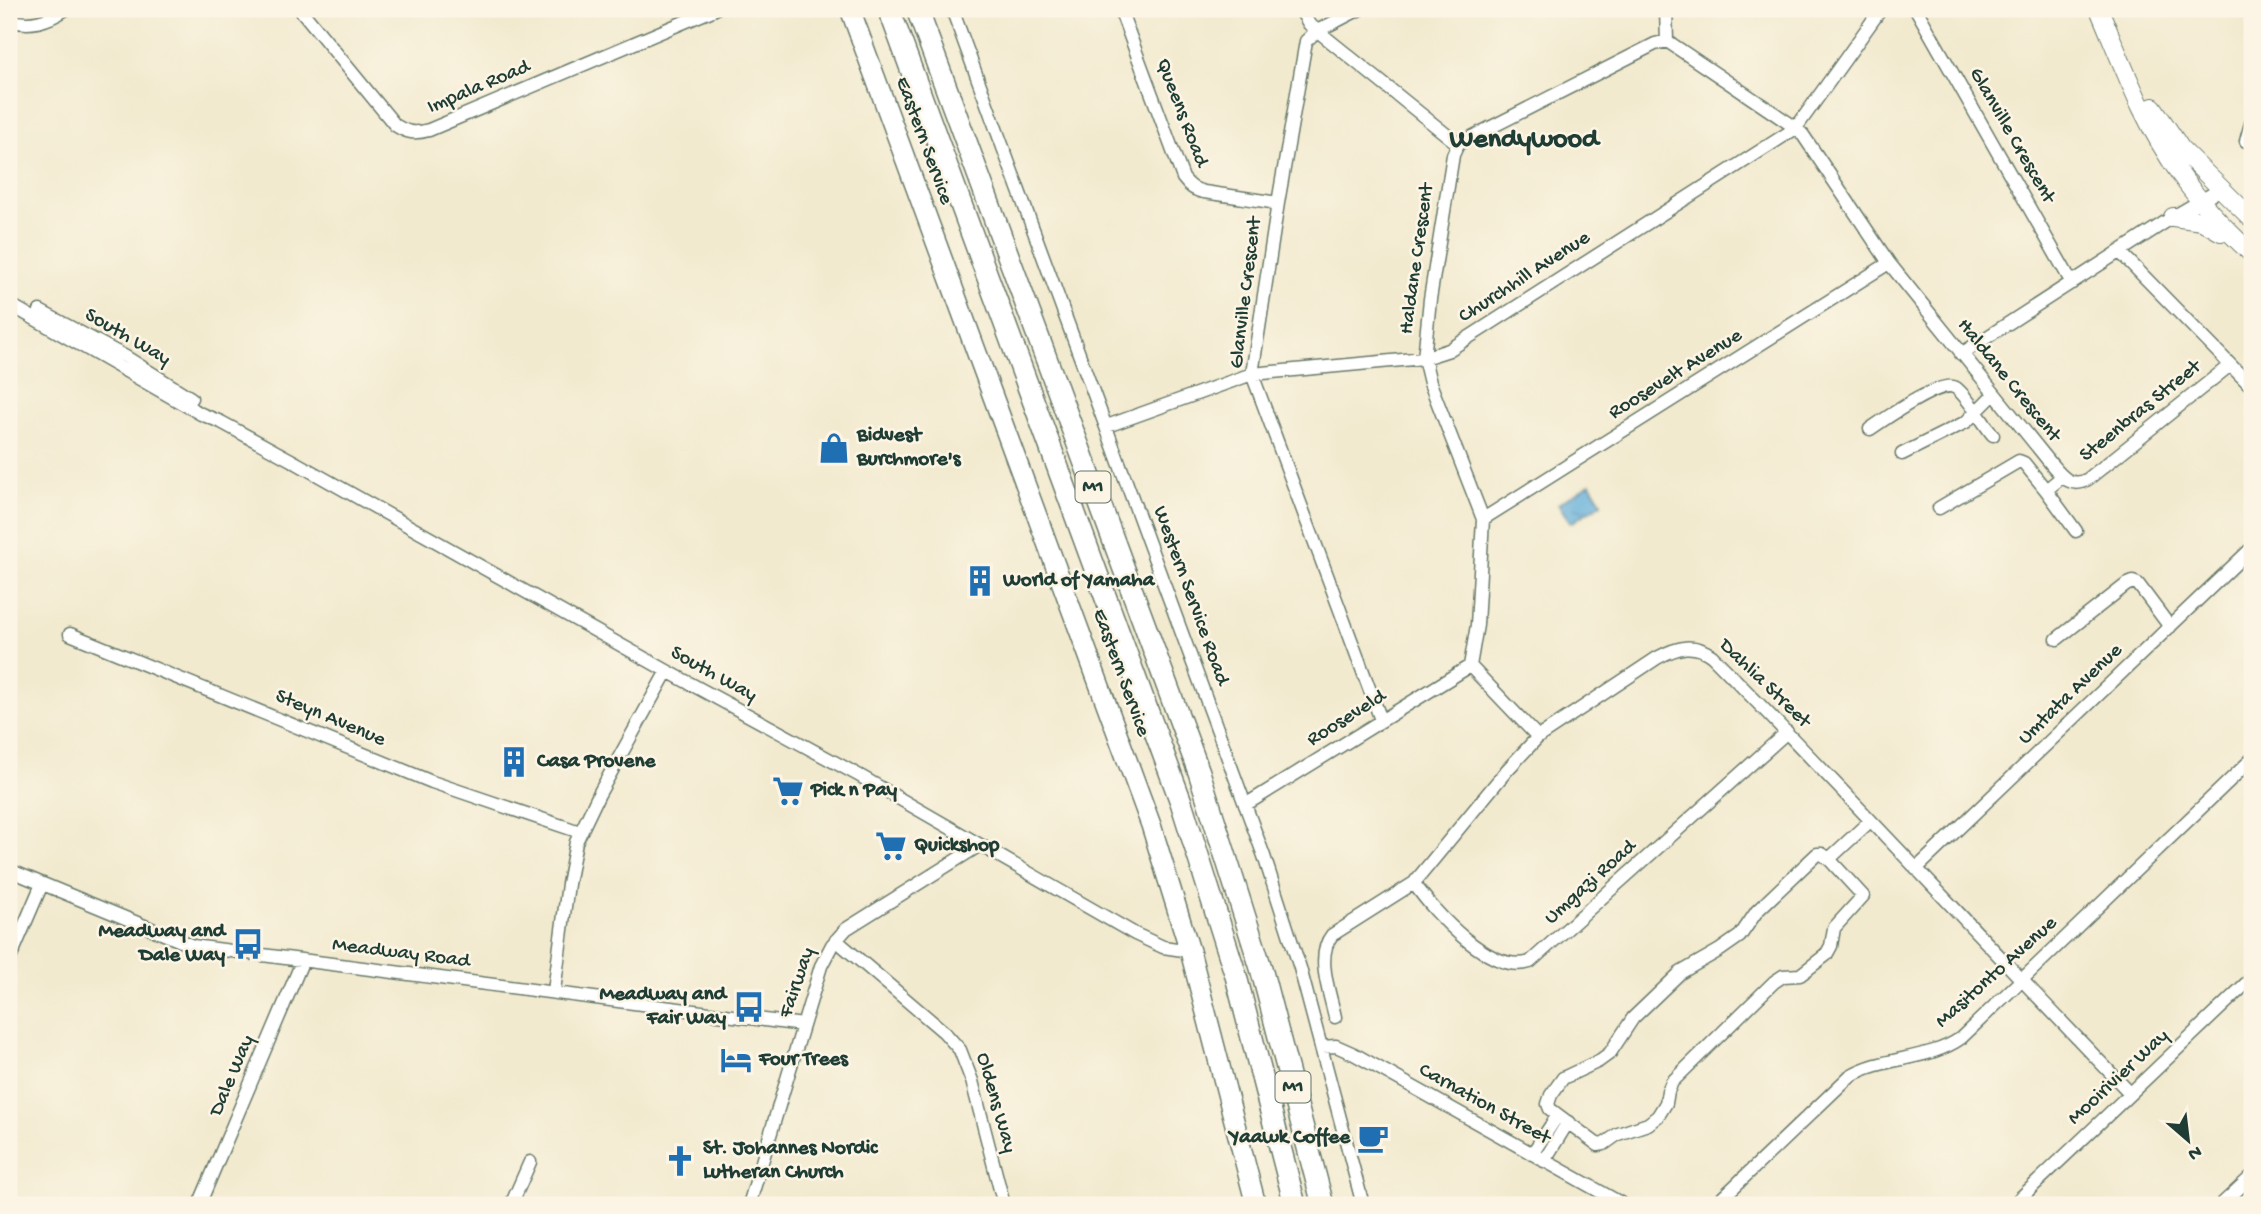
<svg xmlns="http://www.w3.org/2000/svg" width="2261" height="1214" font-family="'Gochi Hand',sans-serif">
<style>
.water{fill:url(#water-ripples);stroke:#407587;stroke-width:2}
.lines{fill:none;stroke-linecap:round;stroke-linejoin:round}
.minor-casing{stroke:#697a6a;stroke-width:15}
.secondary-casing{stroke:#697a6a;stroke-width:20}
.primary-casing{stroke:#697a6a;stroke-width:22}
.motorway-casing{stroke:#697a6a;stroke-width:24}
.minor{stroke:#fff;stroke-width:12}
.secondary{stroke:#fff;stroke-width:18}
.primary{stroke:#fff;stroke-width:19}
.motorway{stroke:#fff;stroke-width:21}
.labels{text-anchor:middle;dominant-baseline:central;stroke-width:5;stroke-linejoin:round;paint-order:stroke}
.shield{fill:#fcf5e5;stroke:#617469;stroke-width:2}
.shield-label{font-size:19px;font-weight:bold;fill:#1f3d34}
.street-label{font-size:21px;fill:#1f3d34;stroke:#fcf5e5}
.poi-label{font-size:21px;font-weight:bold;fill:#1f3d34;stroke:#fcf5e5;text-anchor:start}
.district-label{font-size:28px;font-weight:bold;fill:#1f3d34;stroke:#fcf5e5}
</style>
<defs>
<pattern id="water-ripples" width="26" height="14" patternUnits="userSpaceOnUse" patternTransform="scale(1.75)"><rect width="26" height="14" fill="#61adda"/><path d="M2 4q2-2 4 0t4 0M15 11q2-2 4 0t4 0" fill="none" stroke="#4f8eb2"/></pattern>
</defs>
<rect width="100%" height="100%" fill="#fcf5e5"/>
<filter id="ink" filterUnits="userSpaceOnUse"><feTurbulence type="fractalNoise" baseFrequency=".0143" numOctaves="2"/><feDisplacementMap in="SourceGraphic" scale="14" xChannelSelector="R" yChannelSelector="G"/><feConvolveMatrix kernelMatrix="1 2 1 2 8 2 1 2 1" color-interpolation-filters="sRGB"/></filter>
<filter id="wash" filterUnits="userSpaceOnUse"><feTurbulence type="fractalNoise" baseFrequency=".00686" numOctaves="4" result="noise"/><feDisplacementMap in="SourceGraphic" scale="28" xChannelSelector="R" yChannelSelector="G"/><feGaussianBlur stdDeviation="1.57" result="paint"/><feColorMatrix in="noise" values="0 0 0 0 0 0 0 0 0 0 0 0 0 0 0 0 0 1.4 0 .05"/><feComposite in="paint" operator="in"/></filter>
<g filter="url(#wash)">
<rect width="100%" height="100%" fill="#f2eacf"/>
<path class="water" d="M1590,484L1602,503L1571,523L1558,504Z"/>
</g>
<g filter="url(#ink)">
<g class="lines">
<defs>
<path id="minor" d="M300,9L395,125C407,133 415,134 429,130L715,9
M952,9L1264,856L1300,968L1363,1205
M1120,9L1183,178C1189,186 1194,190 1204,192L1278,203
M1300,9L1309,24L1458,144
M1360,9L1317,31L1306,41L1278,203L1252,374L1381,720
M1666,9L1667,41
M1916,9L2072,283
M9,20C30,27 48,21 66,9
M2246,141L2252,120
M2120,252L2252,387
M9,304L201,414L221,422L291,460L667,671L860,776L1135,934L1163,947L1190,951
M40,311L126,357L191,398
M1961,354L2173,217L2221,189
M1107,426L1252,374L1424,358L1449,350L1796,128L1881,9
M1870,429C1885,419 1942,378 1956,388C1968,397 1983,423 1993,435
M1902,454L1966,422L1994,394
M2062,477L2046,490L2076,531
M1939,508L2019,461L2024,463L2046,490
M1483,519L1889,263
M70,634L432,782L580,832
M2057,639L2126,585L2133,582L2138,584L2170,627
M1470,666L1477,625L1483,519L1430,383L1424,358L1430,299L1453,155L1458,144L1655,44L1667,41L1796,128L1803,135L1889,263L2052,465C2062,477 2072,489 2088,479L2229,366
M1470,666L1538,737
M1245,805L1470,666
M1817,854H1822L1829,859L1863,896L1834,928L1831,946L1826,955L1800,975L1783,976L1774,982L1672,1082L1668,1091L1666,1103L1658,1116L1648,1124L1618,1134L1604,1144L1598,1145L1550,1109L1548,1104L1551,1095L1563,1078L1599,1061L1610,1053L1633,1018L1680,973L1720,950L1740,936L1757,911Z
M1829,859L1870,821
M1916,869L2252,548
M9,870L193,946L803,1025
M1414,883C1434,913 1491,975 1530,962L1787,732
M836,940L944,1032L960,1050L972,1081L1004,1205
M9,961L42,884
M554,991L568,884L576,842L599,794L667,671
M1335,1017C1330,993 1315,956 1332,935L1414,883L1507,770L1538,737L1657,658C1677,647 1694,642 1712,656C1854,800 1990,948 2130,1093
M1322,1047L1336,1046L1354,1054L1624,1205
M1532,1154L1558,1115
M1544,1161L1568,1122
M199,1205L302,962
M511,1205L530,1162
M749,1205L821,966L832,945L846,929L980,845
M1715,1205L1850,1076C1883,1056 1929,1061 1961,1038L2252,759
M2013,1205L2252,978
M2221,1205L2252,1176"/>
<path id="secondary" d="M2099,9C2123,65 2144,124 2180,174C2200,203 2226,230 2252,254
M2153,107L2181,149L2252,219
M2173,217L2202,221L2221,232"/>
<path id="primary" d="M850,9L1151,825L1190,951L1256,1205"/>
<path id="motorway" d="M889,9L1181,802L1236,976L1295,1205
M917,9L1199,772L1261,968L1323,1205"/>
</defs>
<use href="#minor" class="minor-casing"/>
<use href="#secondary" class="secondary-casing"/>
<use href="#primary" class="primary-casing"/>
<use href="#motorway" class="motorway-casing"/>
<use href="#minor" class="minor"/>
<use href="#secondary" class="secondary"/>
<use href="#primary" class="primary"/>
<use href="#motorway" class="motorway"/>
</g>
</g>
<defs>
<symbol id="shop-bare" viewBox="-9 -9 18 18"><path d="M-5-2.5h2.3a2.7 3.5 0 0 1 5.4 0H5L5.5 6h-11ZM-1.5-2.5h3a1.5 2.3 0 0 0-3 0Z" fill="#1f6fb2" stroke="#fcf5e5" stroke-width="2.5" paint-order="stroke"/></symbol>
<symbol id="building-bare" viewBox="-9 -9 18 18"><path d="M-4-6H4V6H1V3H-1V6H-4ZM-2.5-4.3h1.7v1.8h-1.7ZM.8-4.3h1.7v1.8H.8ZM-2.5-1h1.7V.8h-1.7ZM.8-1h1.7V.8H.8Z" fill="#1f6fb2" stroke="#fcf5e5" stroke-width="2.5" paint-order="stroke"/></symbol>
<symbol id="supermarket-bare" viewBox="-9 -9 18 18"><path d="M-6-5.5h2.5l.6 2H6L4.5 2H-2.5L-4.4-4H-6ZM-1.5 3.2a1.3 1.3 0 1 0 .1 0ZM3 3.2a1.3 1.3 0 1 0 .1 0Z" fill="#1f6fb2" stroke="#fcf5e5" stroke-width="2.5" paint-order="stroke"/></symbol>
<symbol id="bus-bare" viewBox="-9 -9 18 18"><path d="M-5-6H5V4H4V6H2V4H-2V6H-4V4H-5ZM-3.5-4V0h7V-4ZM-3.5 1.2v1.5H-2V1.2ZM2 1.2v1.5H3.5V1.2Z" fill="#1f6fb2" stroke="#fcf5e5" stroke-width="2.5" paint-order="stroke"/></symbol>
<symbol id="hotel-bare" viewBox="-9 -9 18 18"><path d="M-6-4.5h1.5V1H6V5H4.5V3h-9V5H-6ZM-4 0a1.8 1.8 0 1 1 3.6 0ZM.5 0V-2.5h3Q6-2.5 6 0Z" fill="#1f6fb2" stroke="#fcf5e5" stroke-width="2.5" paint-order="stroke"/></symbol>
<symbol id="cafe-bare" viewBox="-9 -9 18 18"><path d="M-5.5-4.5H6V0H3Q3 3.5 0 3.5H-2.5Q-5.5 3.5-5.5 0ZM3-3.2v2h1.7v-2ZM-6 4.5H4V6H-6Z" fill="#1f6fb2" stroke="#fcf5e5" stroke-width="2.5" paint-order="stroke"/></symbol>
<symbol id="church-bare" viewBox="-9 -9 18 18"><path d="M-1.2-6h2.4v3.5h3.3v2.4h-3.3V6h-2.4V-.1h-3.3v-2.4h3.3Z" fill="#1f6fb2" stroke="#fcf5e5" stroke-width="2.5" paint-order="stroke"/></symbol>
</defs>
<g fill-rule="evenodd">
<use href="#shop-bare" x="812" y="426" width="44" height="44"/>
<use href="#building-bare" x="958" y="559" width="44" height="44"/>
<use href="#building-bare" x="492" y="740" width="44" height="44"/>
<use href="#supermarket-bare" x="766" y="769" width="44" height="44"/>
<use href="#supermarket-bare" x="869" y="824" width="44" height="44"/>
<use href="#bus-bare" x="226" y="922" width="44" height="44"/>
<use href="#bus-bare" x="727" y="985" width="44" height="44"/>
<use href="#hotel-bare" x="714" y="1038" width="44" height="44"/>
<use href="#cafe-bare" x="1351" y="1116" width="44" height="44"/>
<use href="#church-bare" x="658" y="1139" width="44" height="44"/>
</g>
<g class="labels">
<g class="shield">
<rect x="1075.5" y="471.5" width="35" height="31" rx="5"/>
<rect x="1275.5" y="1071.5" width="35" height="31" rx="5"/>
</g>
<g class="shield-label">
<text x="1093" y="487">M1</text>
<text x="1293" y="1087">M1</text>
</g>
<g class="street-label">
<text transform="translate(479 88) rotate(-23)">Impala Road</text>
<text transform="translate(1181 113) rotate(69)">Queens Road</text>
<text transform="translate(2011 136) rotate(60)">Glanville Crescent</text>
<text transform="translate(923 141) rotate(70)">Eastern Service</text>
<text transform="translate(1418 259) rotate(-82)">Haldane Crescent</text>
<text transform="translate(1525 278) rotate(-33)">Churchhill Avenue</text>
<text transform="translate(1247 293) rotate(-83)">Glanville Crescent</text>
<text transform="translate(127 338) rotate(30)">South Way</text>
<text transform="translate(1676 375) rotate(-32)">Roosevelt Avenue</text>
<text transform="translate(2008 381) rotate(51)">Haldane Crescent</text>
<text transform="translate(2141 412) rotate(-39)">Steenbras Street</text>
<text transform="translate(1190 596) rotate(70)">Western Service Road</text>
<text transform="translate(1120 673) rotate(70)">Eastern Service</text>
<text transform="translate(713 675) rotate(29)">South Way</text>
<text transform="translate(1764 684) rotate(44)">Dahlia Street</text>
<text transform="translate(2071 695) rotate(-44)">Umtata Avenue</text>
<text transform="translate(330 719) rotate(23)">Steyn Avenue</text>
<text transform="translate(1347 719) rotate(-32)">Rooseveld</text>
<text transform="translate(1591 883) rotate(-42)">Umgazi Road</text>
<text transform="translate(401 954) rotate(7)">Meadway Road</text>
<text transform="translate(1997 973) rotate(-42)">Masitonto Avenue</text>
<text transform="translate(798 983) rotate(-71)">Fairway</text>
<text transform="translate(233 1076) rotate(-67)">Dale Way</text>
<text transform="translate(2119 1078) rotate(-43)">Mooirivier Way</text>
<text transform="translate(995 1103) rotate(74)">Oldens Way</text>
<text transform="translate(1484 1105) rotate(29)">Carnation Street</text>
</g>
<g class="poi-label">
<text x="857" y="436">Bidvest<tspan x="857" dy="24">Burchmore's</tspan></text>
<text x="1003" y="581">World of Yamaha</text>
<text x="537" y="762">Casa Provene</text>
<text x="811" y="791">Pick n Pay</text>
<text x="914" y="846">Quickshop</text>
<text x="225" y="932" text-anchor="end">Meadway and<tspan x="225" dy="24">Dale Way</tspan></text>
<text x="726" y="995" text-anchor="end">Meadway and<tspan x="726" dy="24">Fair Way</tspan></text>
<text x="759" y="1060">Four Trees</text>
<text x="1350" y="1138" text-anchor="end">Yaawk Coffee</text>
<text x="703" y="1149">St. Johannes Nordic<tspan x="703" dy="24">Lutheran Church</tspan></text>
</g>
<g class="district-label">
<text x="1524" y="140">Wendywood</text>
</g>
</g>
<rect width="2261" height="1214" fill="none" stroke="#fcf5e5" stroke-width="35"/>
<g transform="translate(2188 1140) rotate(152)" stroke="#fcf5e5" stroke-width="5" paint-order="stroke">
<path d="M0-5L12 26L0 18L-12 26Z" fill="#1f3d34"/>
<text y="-10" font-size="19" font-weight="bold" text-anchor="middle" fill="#1f3d34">N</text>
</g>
</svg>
